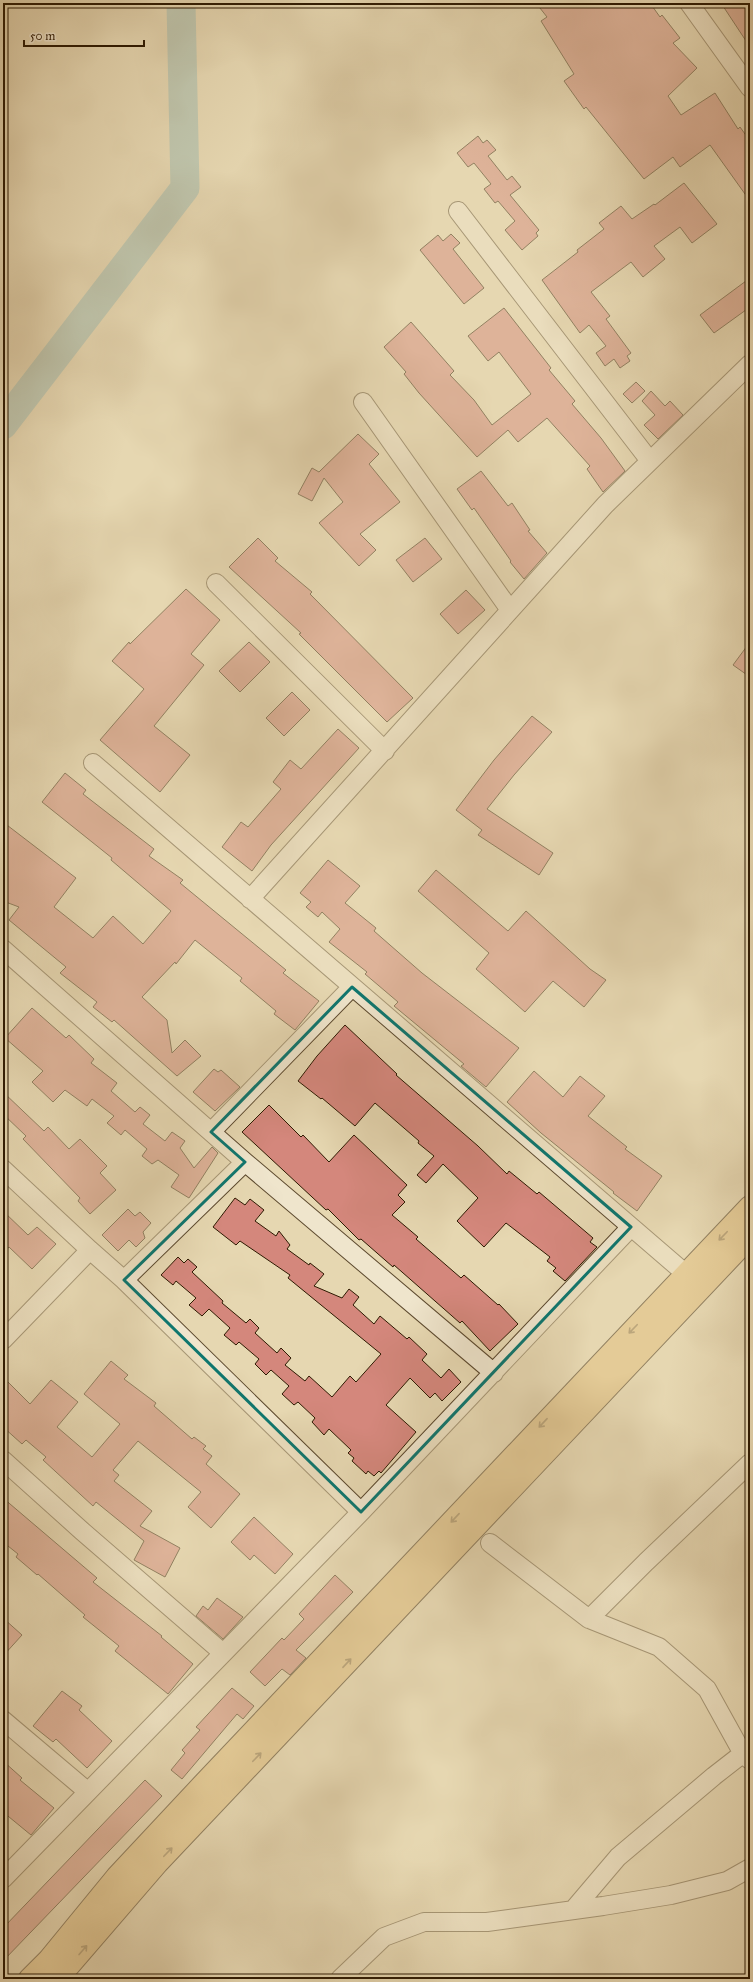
<svg xmlns="http://www.w3.org/2000/svg" width="753" height="1982" font-family="'IM FELL Great Primer',serif">
<style>
.lines{fill:none;stroke-linecap:round;stroke-linejoin:round}
.river{stroke:#97b8b1;stroke-width:29}
.building{fill:#d4877c;stroke:#2e1a02}
.minor-casing{stroke:#5c492e;stroke-width:20}
.major-casing{stroke:#2e1a02;stroke-width:24}
.minor{stroke:#efe5cc;stroke-width:18}
.major{stroke:#e3bc78;stroke-width:22}
.oneway{stroke:#886b3d}
.marked{fill:none;stroke:#0f766e;stroke-width:3;stroke-linejoin:round}
</style>
<rect width="100%" height="100%" fill="#e6d7b1"/>
<filter id="stains"><feTurbulence type="fractalNoise" baseFrequency=".005" numOctaves="4"/><feColorMatrix values="0 0 0 0 .2 0 0 0 0 .09 0 0 0 0 .02 0 0 0 .5 -.17"/></filter>
<radialGradient id="worn" r=".72"><stop offset=".6" stop-color="#630" stop-opacity="0"/><stop offset="1" stop-color="#630" stop-opacity=".3"/></radialGradient>
<g class="lines">
<path class="river" d="M3,425L185,188L181,3"/>
</g>
<path class="building" d="M536,3H650L660,17L662,15L680,38L673,43L697,68L668,96L681,115L715,93L738,129L740,127L750,141V201L710,145L680,167L673,157L644,179L586,107L584,109L564,81L574,74L541,21L547,17Z
M721,3H750V47Z
M478,136L483,143L487,140L496,150L488,156L507,180L512,176L521,187L510,195L539,230L536,233L538,236L522,250L505,230L515,221L498,201L495,203L484,189L491,184L474,163L468,167L457,153Z
M684,183L717,224L692,243L680,227L654,246L665,259L643,277L631,262L591,292L610,316L606,319L631,353L627,356L630,361L620,368L614,359L605,366L596,353L606,346L589,325L580,333L542,280L578,252L577,250L604,229L599,223L621,206L632,219L654,204L655,205Z
M451,234L460,243L453,249L484,288L464,304L420,250L438,235L443,241Z
M750,278V307L714,333L700,315Z
M504,308L551,368L549,370L575,401L572,404L601,438L625,471L603,492L587,469L590,466L547,418L518,442L508,430L477,457L419,393L404,374L406,372L384,347L411,322L454,371L450,375L474,400L492,425L531,394L499,352L488,361L468,336Z
M636,382L645,391L632,403L623,394Z
M651,391L665,406L670,401L683,415L658,439L644,425L655,415L642,401Z
M358,434L379,454L369,464L400,502L360,534L376,550L359,566L319,523L343,502L324,478L312,501L298,494L312,468L319,472Z
M481,471L508,506L512,503L530,530L528,531L547,553L524,579L510,562L511,561L474,508L472,510L457,489Z
M258,538L278,558L275,561L312,592L310,594L413,698L387,722L299,634L301,633L229,567Z
M425,538L442,559L413,582L396,560Z
M186,589L220,620L191,654L204,665L154,726L190,755L160,792L100,740L144,689L112,661L129,642L130,644Z
M466,590L485,610L458,634L440,614Z
M249,642L270,662L240,692L219,671Z
M750,642V677L733,665Z
M292,692L310,710L284,736L266,718Z
M532,716L552,732L514,775L487,809L553,853L539,875L478,835L482,830L456,810L494,760Z
M338,729L359,748L271,845L252,871L222,847L241,822L248,827L281,789L273,782L290,760L301,769Z
M65,773L86,790L83,794L154,849L149,856L183,880L180,883L286,970L283,973L319,1001L295,1030L274,1014L276,1011L240,981L242,978L195,940L176,964L175,962L142,997L167,1020L172,1053L185,1040L201,1056L177,1076L114,1020L112,1022L93,1007L97,1002L60,973L66,967L9,920L19,907L3,901V822L76,878L54,907L93,938L113,916L143,944L171,911L111,860L112,858L42,802Z
M328,860L360,886L345,903L376,928L374,931L422,973L519,1048L486,1087L461,1066L464,1064L394,1006L398,1002L365,974L367,972L329,942L340,929L322,912L318,917L306,907L311,902L300,893Z
M436,870L508,931L526,911L590,969L606,980L584,1007L553,981L525,1012L476,969L489,953L418,891Z
M32,1008L66,1038L69,1035L94,1059L91,1063L117,1083L111,1091L135,1112L140,1107L150,1115L143,1124L165,1141L172,1132L185,1141L180,1148L194,1168L212,1147L218,1153L189,1198L171,1187L179,1175L158,1160L152,1164L142,1156L147,1149L125,1130L121,1135L107,1123L114,1116L92,1099L87,1106L65,1090L53,1102L32,1082L43,1071L5,1038Z
M345,1025L397,1074L396,1075L478,1146L507,1174L509,1171L537,1194L539,1192L593,1238L590,1242L597,1247L565,1281L553,1271L556,1268L547,1261L550,1257L506,1223L484,1247L457,1221L478,1198L443,1164L426,1183L417,1175L434,1156L418,1143L419,1141L375,1103L355,1126L322,1098L321,1099L298,1081L317,1056Z
M214,1069L218,1072L221,1070L240,1087L215,1111L193,1092Z
M534,1071L563,1097L580,1076L605,1096L588,1116L627,1147L625,1149L662,1176L637,1211L613,1193L614,1192L541,1133L507,1102Z
M3,1092L44,1131L48,1127L69,1149L80,1139L107,1166L100,1173L116,1190L90,1214L78,1201L80,1198L23,1139L26,1136L3,1114Z
M269,1105L301,1137L303,1135L329,1162L354,1135L407,1185L398,1195L405,1202L392,1215L418,1237L416,1239L461,1278L464,1275L498,1305L499,1304L518,1324L490,1351L462,1321L460,1323L394,1265L393,1267L361,1239L359,1240L328,1209L326,1210L242,1132Z
M235,1198L245,1205L250,1199L264,1210L255,1221L276,1236L279,1231L290,1245L287,1249L309,1265L310,1263L324,1274L314,1286L342,1298L349,1289L359,1297L353,1305L374,1324L380,1316L407,1339L409,1337L427,1354L422,1360L441,1378L449,1369L461,1382L442,1401L435,1393L430,1398L410,1378L386,1405L416,1432L381,1473L379,1471L374,1476L368,1471L366,1474L352,1461L354,1458L348,1453L351,1450L329,1429L324,1435L312,1422L315,1418L298,1402L294,1405L282,1394L289,1386L271,1370L266,1375L255,1364L259,1359L239,1342L236,1345L224,1335L230,1328L209,1309L202,1316L189,1305L196,1298L176,1281L173,1285L161,1275L178,1257L184,1263L188,1259L197,1267L192,1272L223,1301L222,1303L246,1323L250,1319L259,1328L255,1333L277,1353L281,1348L291,1358L285,1365L305,1381L309,1376L332,1397L350,1376L356,1382L381,1354L288,1278L290,1275L240,1241L236,1245L213,1227Z
M128,1209L135,1216L140,1212L151,1223L143,1232L145,1238L136,1247L129,1240L118,1251L102,1235Z
M3,1211L28,1235L37,1227L56,1244L32,1269L9,1247L3,1254Z
M111,1361L128,1375L124,1379L156,1403L154,1406L192,1439L194,1437L206,1446L203,1449L212,1456L206,1464L240,1494L211,1528L188,1507L201,1492L138,1441L113,1470L119,1475L114,1481L152,1511L140,1526L180,1548L165,1577L134,1560L144,1541L96,1502L93,1506L43,1460L46,1457L26,1440L22,1444L3,1427V1377L30,1404L51,1380L78,1402L57,1427L92,1457L120,1424L84,1394Z
M3,1498L97,1578L93,1582L162,1636L161,1637L193,1664L168,1694L115,1651L119,1646L83,1617L85,1615L38,1574L37,1575L16,1557L18,1554L3,1542Z
M254,1517L293,1554L275,1574L254,1555L250,1560L231,1542Z
M335,1575L353,1592L296,1650L306,1658L290,1675L282,1669L265,1686L250,1672L282,1638L284,1640L304,1619L299,1614Z
M217,1598L243,1617L223,1639L196,1616L203,1606L208,1610Z
M3,1618L22,1635L3,1656Z
M232,1688L254,1706L243,1719L237,1714L182,1779L171,1770L185,1753L182,1750L200,1730L196,1727Z
M62,1691L82,1706L79,1710L112,1741L87,1768L56,1739L53,1742L33,1726Z
M3,1761L22,1778L20,1780L54,1808L31,1835L3,1812Z
M145,1780L162,1796L3,1961V1928Z"/>
<g class="lines">
<defs>
<path id="minor" d="M689,3L750,88
M458,211L650,461
M363,402L510,610
M216,583L385,751
M93,763L686,1274
M250,899L605,505L750,364
M3,949L245,1162L494,1373
M211,1132L352,987
M3,1169L90,1250L124,1280L361,1512
M124,1280L245,1162
M3,1340L90,1250
M3,1460L82,1531L223,1653
M490,1543L589,1619L646,1562L750,1463
M589,1619L659,1647L707,1689L743,1754L750,1760
M3,1720L87,1791
M3,1879L361,1512L631,1227
M573,1910L618,1857L714,1776L750,1748
M340,1979L384,1937L424,1922H487L603,1906L671,1895L727,1881L750,1868"/>
<path id="major" d="M30,1979L49,1960L117,1877L202,1786L750,1207
M57,1979L157,1863L750,1236"/>
</defs>
<use href="#minor" class="minor-casing"/>
<use href="#major" class="major-casing"/>
<use href="#minor" class="minor"/>
<use href="#major" class="major"/>
</g>
<defs><path id="oneway-shaft" d="M-6 0H5M1.5-3L5.5 0L1.5 3" fill="none" stroke-width="1.6" stroke-linecap="round" stroke-linejoin="round"/></defs>
<g class="oneway">
<use href="#oneway-shaft" transform="translate(723 1236) rotate(134)"/>
<use href="#oneway-shaft" transform="translate(633 1329) rotate(134)"/>
<use href="#oneway-shaft" transform="translate(543 1423) rotate(133)"/>
<use href="#oneway-shaft" transform="translate(455 1518) rotate(133)"/>
<use href="#oneway-shaft" transform="translate(347 1663) rotate(-47)"/>
<use href="#oneway-shaft" transform="translate(257 1757) rotate(-46)"/>
<use href="#oneway-shaft" transform="translate(168 1852) rotate(-46)"/>
<use href="#oneway-shaft" transform="translate(83 1950) rotate(-49)"/>
</g>
<path d="M0 0H753V1982H0ZM352,987L631,1227L361,1512L124,1280L245,1162L211,1132Z" fill="#e6d7b1" fill-opacity=".55" fill-rule="evenodd"/>
<path class="marked" d="M352,987L631,1227L361,1512L124,1280L245,1162L211,1132Z"/>
<rect width="753" height="1982" fill="none" stroke="#e6d7b1" stroke-width="16"/>
<rect x="4" y="4" width="745" height="1974" fill="none" stroke="#2e1a02" stroke-width="2"/>
<rect x="8" y="8" width="737" height="1966" fill="none" stroke="#2e1a02"/>
<path d="M24 40v6h120v-6" fill="none" stroke="#2e1a02" stroke-width="2"/>
<text x="30" y="40" font-size="12" fill="#2e1a02" stroke="#efe5cc" stroke-width="3" paint-order="stroke">50 m</text>
<rect width="100%" height="100%" filter="url(#stains)"/>
<rect width="100%" height="100%" fill="url(#worn)"/>
</svg>
